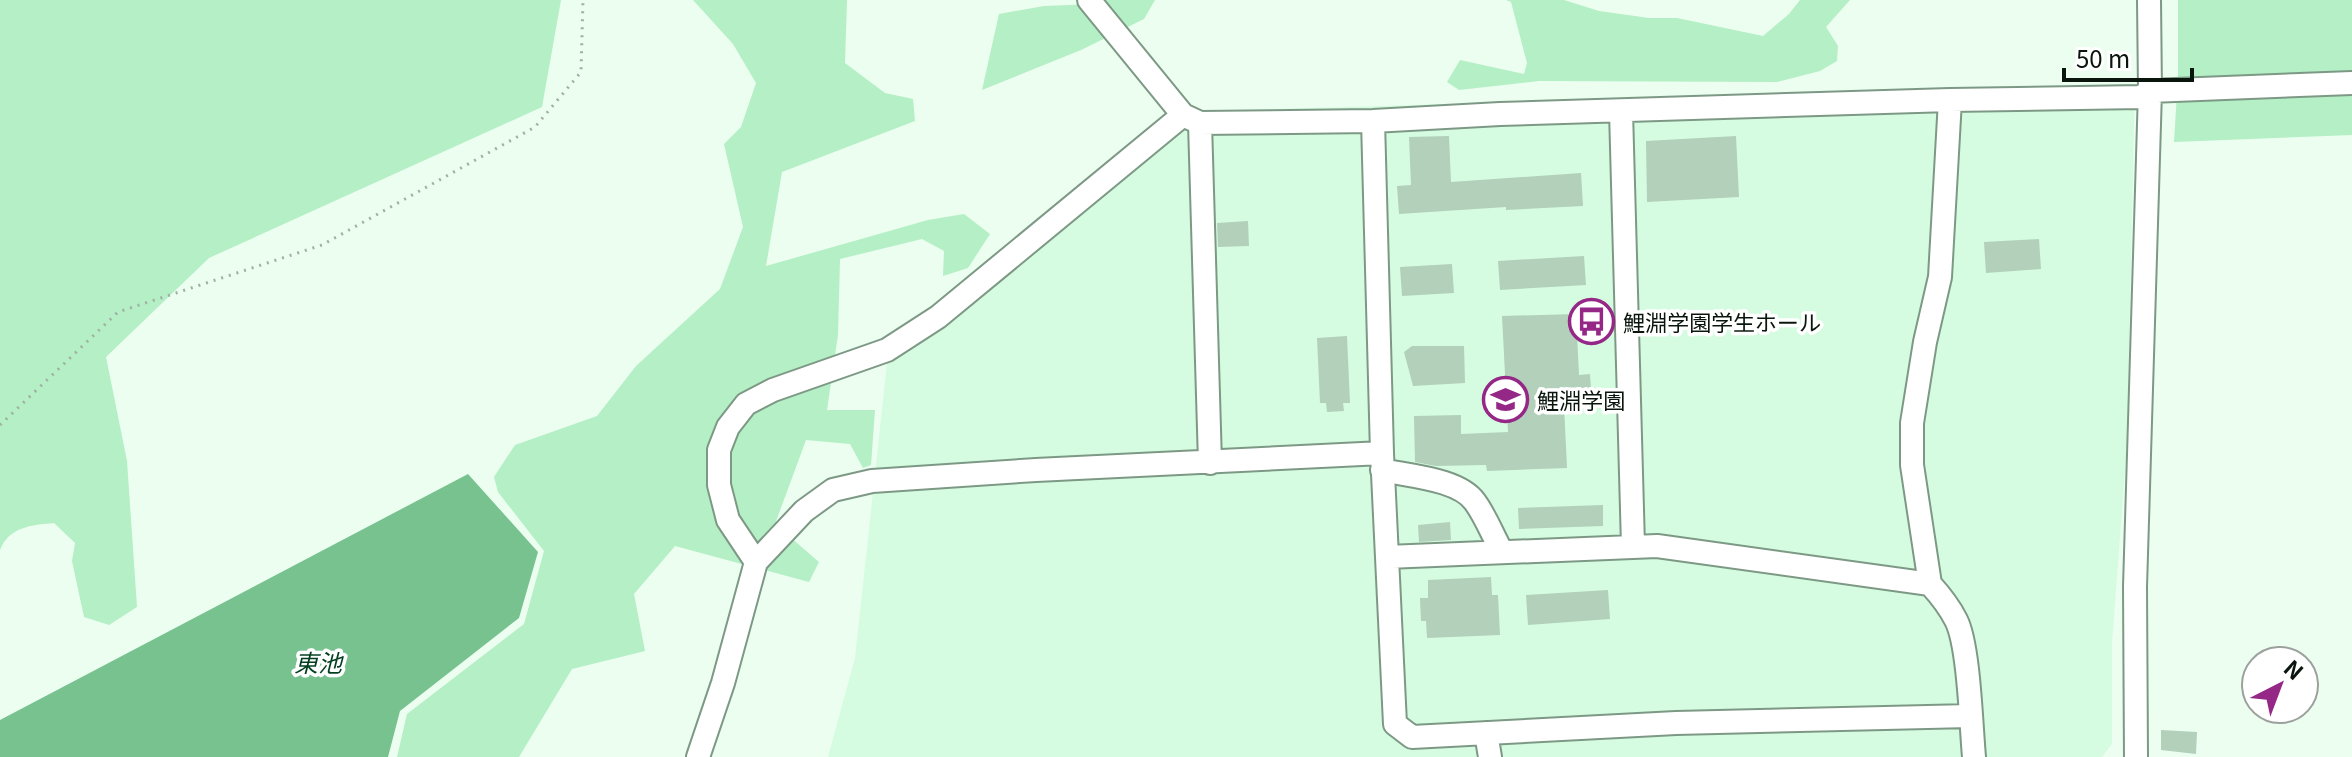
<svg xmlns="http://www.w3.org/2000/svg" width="2352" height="757" font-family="Georgia,'Noto Sans JP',serif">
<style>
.built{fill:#d5fce0}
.green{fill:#b4efc5}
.water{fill:#78c290}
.building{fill:#b2d0ba}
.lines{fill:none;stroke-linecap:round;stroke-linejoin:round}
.minor-casing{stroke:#7d9985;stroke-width:26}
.path{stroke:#a0b0a4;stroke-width:3;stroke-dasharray:2 6;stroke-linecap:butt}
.minor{stroke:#fff;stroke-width:22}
.labels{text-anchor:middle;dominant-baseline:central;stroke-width:7;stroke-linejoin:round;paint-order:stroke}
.poi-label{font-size:22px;fill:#0a150d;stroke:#fff;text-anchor:start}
.water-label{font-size:24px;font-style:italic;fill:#013e1e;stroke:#fff}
</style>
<rect width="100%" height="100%" fill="#ebfef0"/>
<path class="built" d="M2135,84L2127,444L2112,643V744L2102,757H828L855,658L888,354L1174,112Z"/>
<path class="green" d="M0,0H561L542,107L209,258L106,357L127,461L137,607L109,625L84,617L72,561L75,543L54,523C31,525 9,527 0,550Z
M693,0H847L845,63L885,93L913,99L915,121L782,172L766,266L928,220L964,214L990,234L968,268L943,276L944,251L922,239L840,259L838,335L827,410H875L871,465L863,468L850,444L806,440L775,524L819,562L809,582L675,546L634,594L645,651L572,669L519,757H397L407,714L524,624L544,551L498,492L494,477L515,445L597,416L636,366L720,289L743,227L724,144L741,127L756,83L733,44Z
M1094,0H1155L1144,19L1081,50L982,90L999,14L1044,6L1096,4Z
M1506,0H1564L1599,11L1649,18H1677L1763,36L1789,14L1800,0H1850L1826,27L1838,46L1837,61L1820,71L1777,82L1539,81L1459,90L1447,82L1460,60L1524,74L1527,63L1511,2Z
M2178,0H2352V135L2174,142L2178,77Z"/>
<path class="water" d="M468,474L538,552L519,618L400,711L388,757H0V720Z"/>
<path class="building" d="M1449,136L1451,182L1581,173L1583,206L1506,210V207L1399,214L1397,186L1411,185L1409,137Z
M1736,136L1739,197L1647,202L1646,141Z
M1248,221L1249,246L1218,247L1217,223Z
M2039,239L2041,269L1986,273L1984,242Z
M1584,256L1586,285L1500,290L1498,261Z
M1452,264L1454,293L1402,296L1400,267Z
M1576,314L1579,375L1590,374L1592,403L1564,405L1567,468L1487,471L1486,465L1436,466L1415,462L1414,416L1461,415V434L1508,432L1502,316Z
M1347,336L1350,403H1343L1344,411L1327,412L1326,403H1320L1317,338Z
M1412,346H1464L1465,383L1413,386L1404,352Z
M1603,505V526L1519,529L1518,508Z
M1450,522L1451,540L1419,542L1418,525Z
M1491,577L1492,595H1498L1500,635L1427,638L1426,621H1421L1420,598H1428V580Z
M1608,590L1610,619L1528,625L1526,595Z
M2161,730L2197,732L2196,754L2161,750Z"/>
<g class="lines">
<defs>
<path id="minor" d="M1089,0L1183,115L1200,123L1373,121L1500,114L1950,100L2141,97L2150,91L2352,83
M1950,100L1940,277L1925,342L1912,423V465L1930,584C1940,595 1949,606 1956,620C1969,645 1971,725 1974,757
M1621,111L1633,546
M1373,121L1382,453L1395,724L1412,737L1676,723L1970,716
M1200,123L1210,463
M1382,470C1409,476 1459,479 1475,502C1486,517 1493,536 1502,552
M1387,557L1657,546L1930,584
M756,562L728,520L719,485V450L728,427L746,404L773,390L887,350L938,317L1183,115
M1486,733L1490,757
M698,757L723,683L756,562L804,511L833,490L872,481L1036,470L1382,453
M2136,757L2135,587L2150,91L2149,0"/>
</defs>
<use href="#minor" class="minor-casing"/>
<path class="path" d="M0,425L118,312L322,245L535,127L581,72L583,0"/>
<use href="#minor" class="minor"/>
</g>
<defs>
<symbol id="bus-ring" viewBox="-11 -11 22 22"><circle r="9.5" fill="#fff" stroke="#952787" stroke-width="1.5"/><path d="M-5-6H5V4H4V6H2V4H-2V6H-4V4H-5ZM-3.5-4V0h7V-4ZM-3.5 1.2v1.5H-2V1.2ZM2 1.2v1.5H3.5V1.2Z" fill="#952787"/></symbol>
<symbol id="university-ring" viewBox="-11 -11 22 22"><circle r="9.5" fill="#fff" stroke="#952787" stroke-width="1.5"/><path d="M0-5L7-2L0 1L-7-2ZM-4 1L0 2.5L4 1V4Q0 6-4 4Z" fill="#952787"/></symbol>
</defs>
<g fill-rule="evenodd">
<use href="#bus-ring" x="1566" y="296" width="51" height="51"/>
<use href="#university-ring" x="1480" y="374" width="51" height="51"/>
</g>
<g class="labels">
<g class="poi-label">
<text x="1623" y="321">鯉淵学園学生ホール</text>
<text x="1537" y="399">鯉淵学園</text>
</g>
<g class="water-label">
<text x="318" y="661">東池</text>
</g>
</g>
<g transform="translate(2280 685) rotate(42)"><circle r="38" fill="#ffffff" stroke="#9da19e" stroke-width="2"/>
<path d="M0-6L14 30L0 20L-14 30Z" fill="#952787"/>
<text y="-12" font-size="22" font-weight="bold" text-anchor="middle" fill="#0a150d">N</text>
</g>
<path d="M2064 68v12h128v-12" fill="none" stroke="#0a150d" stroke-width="4"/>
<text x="2076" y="68" font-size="24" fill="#0a150d" stroke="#ffffff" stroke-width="6" paint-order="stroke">50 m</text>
</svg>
